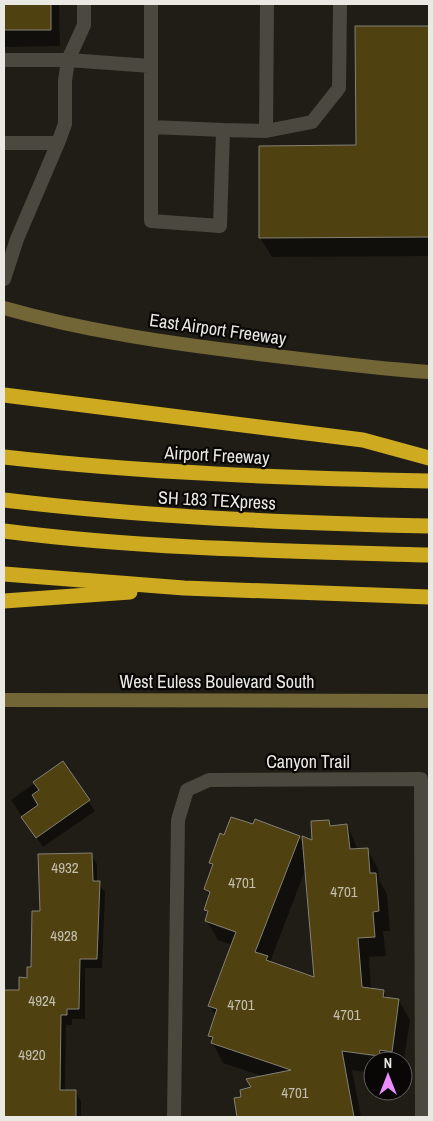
<svg xmlns="http://www.w3.org/2000/svg" width="433" height="1121" font-family="'Archivo Narrow',sans-serif">
<style>
.shadow{fill:#0007;fill-rule:evenodd}
.building{fill:#4f4110;stroke:#848176}
.lines{fill:none;stroke-linecap:round;stroke-linejoin:round}
.service{stroke:#4b483f;stroke-width:14}
.minor{stroke:#4b483f;stroke-width:14}
.secondary{stroke:#726536;stroke-width:14}
.motorway{stroke:#cdaa20;stroke-width:15}
.labels{text-anchor:middle;dominant-baseline:central;stroke-width:4.5;stroke-linejoin:round;paint-order:stroke}
.number-label{font-size:15px;fill:#c3beae}
.street-label{font-size:18px;fill:#eae8e3;stroke:#080705}
</style>
<rect width="100%" height="100%" fill="#1f1d15"/>
<path class="shadow" d="M4,4H59L60,46L4,47Z
M429,27V256L272,257L260,238L357,147L356,28Z
M4,758L5,760L4,808Z
M63,763L95,811L43,847L11,800Z
M328,821L332,827L347,825L358,850L367,849L378,869L379,880L387,894L390,931H383L386,956L369,957L371,990L383,992L388,999L399,1001L410,1020L403,1067V1061H373V1073L352,1070L361,1117H239L235,1099L243,1098L265,1077L223,1063L209,1036L216,1016L209,1005L232,945L218,940L207,921L208,915L205,910L210,897L205,889L213,867L210,863L225,836L299,837L304,845L314,842ZM306,868L315,979L270,962ZM216,923L242,933L241,935L216,926Z
M91,854L97,864V882L105,892L102,968H85V1019H72V1025H66L65,1091L76,1092L81,1102V1117H4V991L20,992L32,968L41,913Z"/>
<path class="building" d="M4,4H51V30H4Z
M355,26H429V237L259,238V146L356,145Z
M63,761L90,800L36,838L21,817L38,805L32,795L39,790L33,782Z
M231,817L253,824L255,819L300,836L255,952L268,956L266,960L314,977L302,836L312,840L311,821L329,820L330,826L347,824L350,849L368,848L370,873H376L379,911L373,912L375,937L358,938L362,987L384,990L383,997L399,999L392,1052L380,1050L379,1056L342,1051L354,1117H237L234,1098L241,1097L240,1090L251,1087L246,1079L291,1070L211,1043L213,1037L208,1036L217,1009L208,1006L236,932L205,921L208,911L204,910L210,892L204,889L213,864L209,863L220,833L224,835Z
M92,853L93,881H100L97,959H80L79,1009H67V1015H61L60,1090H76V1117H4V990H19V977L27,978V967H31L32,911H40L38,854Z"/>
<g class="lines">
<path class="service" d="M84,4V25L68,60L151,66
M151,4V221L220,226L223,130L266,131L312,122L339,88L340,4
M4,60H68L65,81V124L58,143H4
M151,127L223,130
M266,131L267,4
M4,279L17,239L58,143"/>
<path class="minor" d="M174,1117L178,820L187,790L209,780L421,779L422,1117"/>
<path class="secondary" d="M4,308C85,331 168,343 251,353C310,360 370,368 429,372
M4,700L429,701"/>
<path class="motorway" d="M4,395L363,440L429,458
M4,457C145,473 287,478 429,481
M4,500C145,517 287,523 429,526
M4,531C144,549 288,551 429,555
M4,574L184,588L429,597
M4,601L130,592"/>
</g>
<g class="labels">
<g class="number-label">
<text x="65" y="867">4932</text>
<text x="242" y="882">4701</text>
<text x="344" y="891">4701</text>
<text x="64" y="935">4928</text>
<text x="42" y="1000">4924</text>
<text x="241" y="1004">4701</text>
<text x="347" y="1014">4701</text>
<text x="32" y="1054">4920</text>
<text x="295" y="1092">4701</text>
</g>
<g class="street-label">
<text transform="translate(218 329) rotate(8)">East Airport Freeway</text>
<text transform="translate(217 455) rotate(3)">Airport Freeway</text>
<text transform="translate(217 500) rotate(3)">SH 183 TEXpress</text>
<text x="217" y="681">West Euless Boulevard South</text>
<text x="308" y="761">Canyon Trail</text>
</g>
</g>
<rect width="433" height="1121" fill="none" stroke="#eae8e3" stroke-width="10"/>
<g transform="translate(388 1076)"><circle r="24" fill="#080705" stroke="#62615e"/>
<path d="M0-4L9 19L0 12L-9 19Z" fill="#e98dfe"/>
<text y="-8" font-size="14" font-weight="bold" text-anchor="middle" fill="#eae8e3">N</text>
</g>
</svg>
